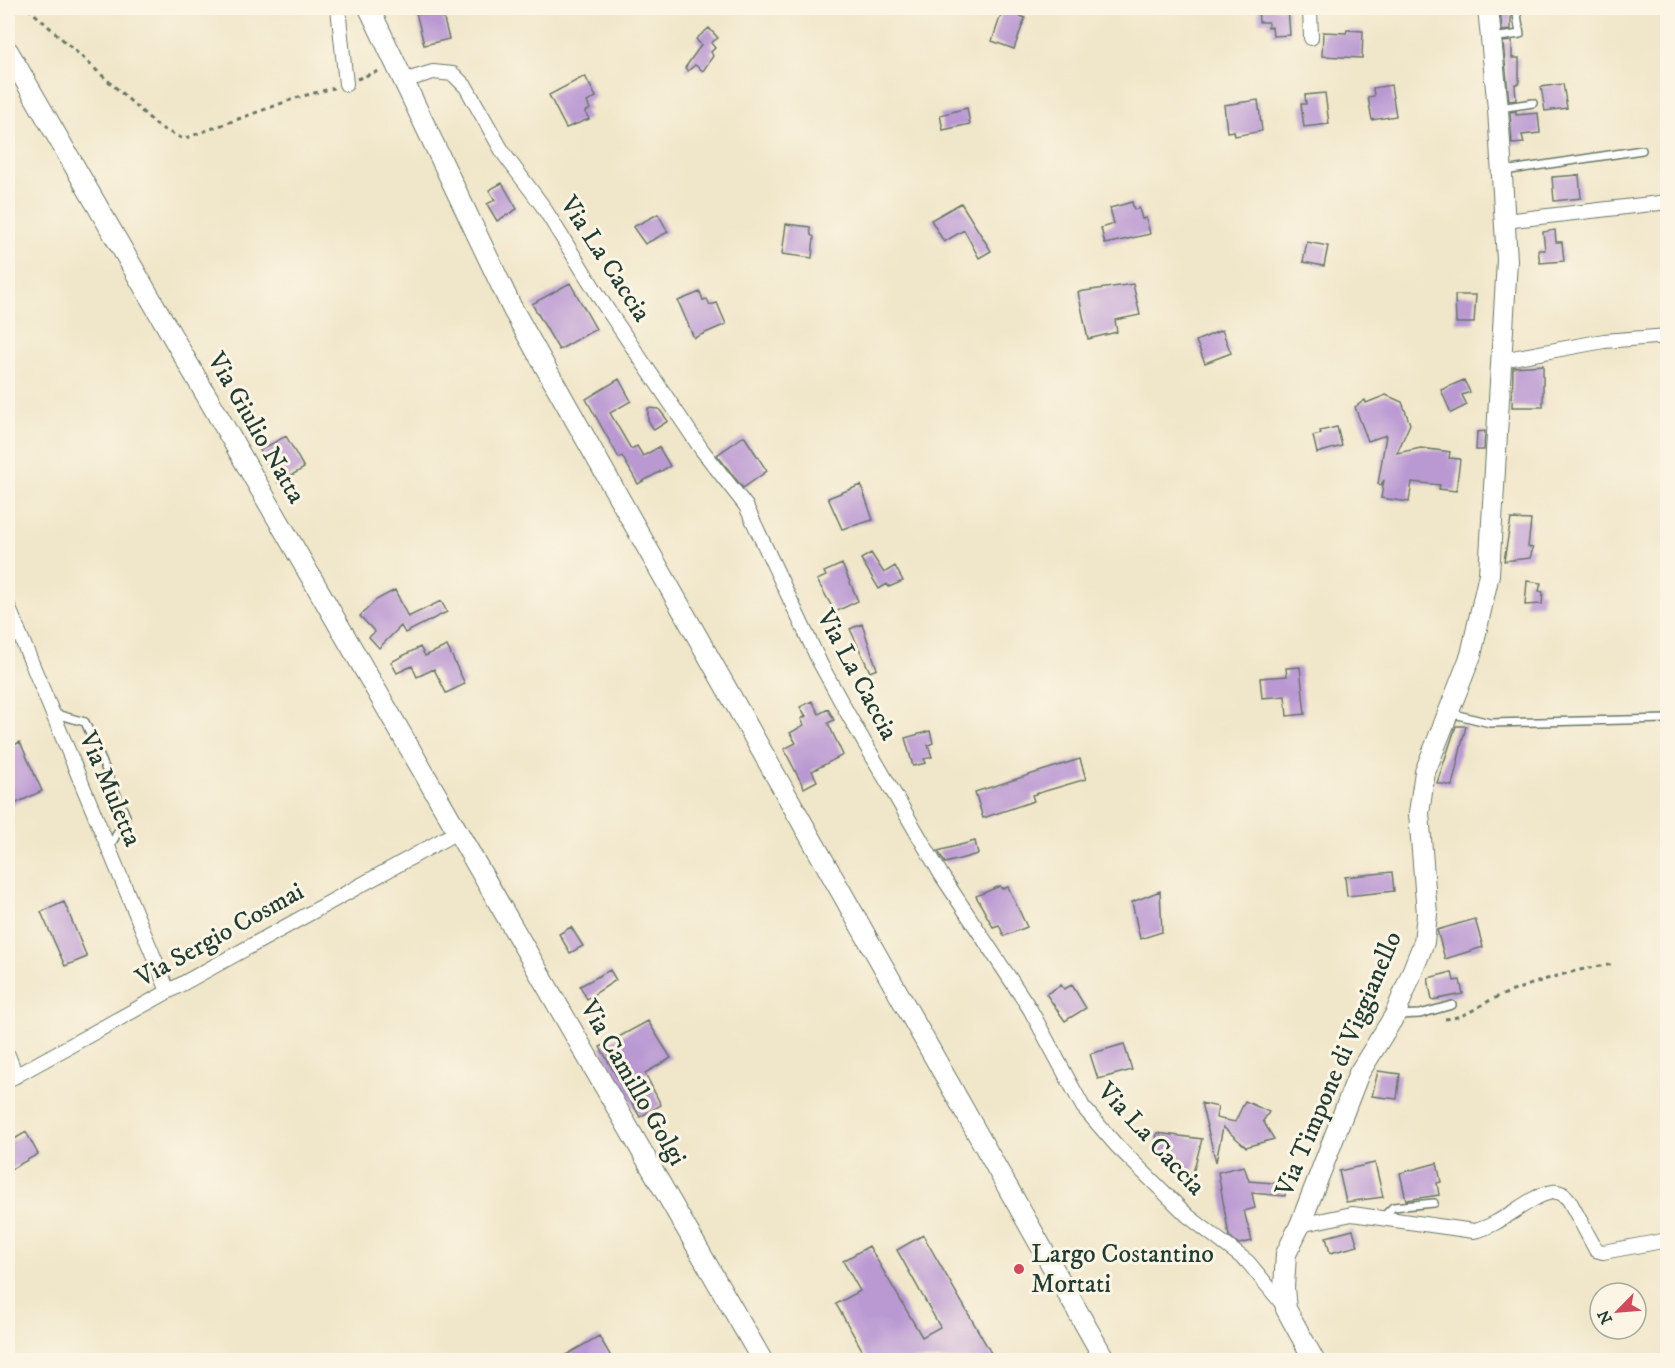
<svg xmlns="http://www.w3.org/2000/svg" width="1675" height="1368" font-family="'IM FELL DW Pica',serif">
<style>
.building{fill:#ba99d3}
.lines{fill:none;stroke-linecap:round;stroke-linejoin:round}
.lane-casing{stroke:#687868;stroke-width:10}
.street-casing{stroke:#687868;stroke-width:16}
.secondary-casing{stroke:#687868;stroke-width:22}
.path{stroke:#687868;stroke-width:3;stroke-dasharray:4.5 4.5;stroke-linecap:butt}
.lane{stroke:#fff;stroke-width:7}
.street{stroke:#fff;stroke-width:14}
.secondary{stroke:#fff;stroke-width:20}
.poi-dot{fill:#d1495b;stroke:#fcf5e5;stroke-width:2}
.labels{text-anchor:middle;dominant-baseline:central;stroke-width:6;stroke-linejoin:round;paint-order:stroke}
.street-label{font-size:26px;fill:#1f3d34;stroke:#fcf5e5}
.poi-label{font-size:26px;fill:#1f3d34;stroke:#fcf5e5;text-anchor:start}
</style>
<rect width="100%" height="100%" fill="#fcf5e5"/>
<filter id="ink" filterUnits="userSpaceOnUse"><feTurbulence type="fractalNoise" baseFrequency=".0167" numOctaves="2"/><feDisplacementMap in="SourceGraphic" scale="12" xChannelSelector="R" yChannelSelector="G"/><feConvolveMatrix kernelMatrix="1 2 1 2 8 2 1 2 1" color-interpolation-filters="sRGB"/></filter>
<filter id="wash" filterUnits="userSpaceOnUse"><feTurbulence type="fractalNoise" baseFrequency=".008" numOctaves="4" result="noise"/><feDisplacementMap in="SourceGraphic" scale="24" xChannelSelector="R" yChannelSelector="G"/><feGaussianBlur stdDeviation="1.35" result="paint"/><feColorMatrix in="noise" values="0 0 0 0 0 0 0 0 0 0 0 0 0 0 0 0 0 1.4 0 .05"/><feComposite in="paint" operator="in"/></filter>
<g filter="url(#wash)">
<rect width="100%" height="100%" fill="#f0e6c9"/>
<g id="blocks">
<path class="building" d="M415,8H441L449,39L424,45Z
M1258,8H1288L1290,35L1273,36L1272,27H1268V22H1259Z
M1500,8H1511V30L1502,31Z
M1003,9L1025,18L1014,49L992,41Z
M709,28L718,38L711,43L715,48L711,52L713,56L703,71L695,65L688,71L685,68L701,45L696,39Z
M1347,30L1363,31L1362,58L1322,56L1323,32L1346,33Z
M1512,41V58H1519V84H1515L1516,100L1509,101L1503,42Z
M585,76L596,97L587,102L590,109L585,112L589,119L566,128L549,95Z
M1563,84L1567,108L1545,111L1541,87Z
M1391,85L1396,116L1372,120L1368,97L1374,96L1373,88Z
M1325,93L1329,124L1304,127L1301,104H1306L1305,95Z
M1258,100L1262,131L1235,136L1234,131L1227,132L1224,105Z
M967,108L970,124L943,130L940,115Z
M1516,111V115L1538,113L1540,133L1522,135L1524,143L1512,144L1510,112Z
M1579,175L1581,198L1554,201L1552,177Z
M502,183L517,209L497,221L487,204L495,200L489,190Z
M1132,202L1134,210L1139,208L1142,219L1146,218L1150,234L1105,244L1101,228L1114,224L1110,208Z
M961,203L991,251L979,258L964,230L944,242L931,220Z
M658,214L668,232L645,244L633,227Z
M786,224L810,227L811,235L814,237L812,258L782,254Z
M1555,230L1556,242H1562L1564,261L1540,263L1538,250H1545L1543,232Z
M1307,242L1328,246L1324,266L1303,262Z
M570,283L596,329L559,350L532,304Z
M1133,284L1140,315L1115,320L1117,332L1088,339L1078,292Z
M700,292L703,300L707,299L710,305L717,303L726,324L694,338L678,301Z
M1455,295H1476L1474,323H1456Z
M1222,330L1231,353L1205,363L1196,341Z
M1543,365V407H1512L1513,367Z
M619,379L631,401L610,413L631,449L637,446L643,456L659,447L670,466L638,484L622,456L619,458L586,399Z
M1464,380L1470,392L1462,395L1467,405L1451,413L1441,390Z
M1386,395L1402,402L1410,424L1397,453L1421,448L1450,452L1449,458L1460,459L1456,491L1439,489L1440,485L1412,482L1409,502L1381,498L1384,480L1381,485L1378,484L1386,435L1368,441L1355,407L1365,400L1366,403Z
M648,408L659,409L668,421L654,430L648,420Z
M1337,427L1342,446L1317,453L1313,436L1321,434L1320,431Z
M1485,431L1484,450H1476L1477,432Z
M286,436L304,468L278,483L260,450Z
M744,436L767,471L743,488L717,455Z
M861,485L873,520L842,529L828,498Z
M1511,519L1531,520L1528,547L1533,548L1530,558L1504,561Z
M871,553L884,573L895,566L903,581L889,587L887,584L879,589L861,559Z
M842,564L858,601L835,612L817,580L826,576L824,572Z
M1527,581L1541,583L1539,591L1543,592L1542,604L1525,605Z
M395,590L408,617L441,601L447,612L405,633L401,626L379,648L369,637L375,632L360,616L376,600Z
M862,624L877,669L870,672L850,629Z
M447,646L465,684L446,693L434,669L417,677L412,666L397,673L391,662L420,647L425,656Z
M1300,667L1305,714L1287,716L1285,696L1262,698L1260,678L1287,676L1286,668Z
M812,701L819,714L828,709L834,720L828,723L843,755L812,771L817,781L804,788L784,749L796,743L790,733L804,725L801,719L806,716L800,707Z
M1456,726H1466L1452,786L1437,783Z
M930,731L933,743L928,745L932,757L924,759L926,763L913,766L905,738Z
M20,742L42,791L8,807V748Z
M1080,759L1086,779L1032,795L1034,801L983,818L975,792Z
M975,841L978,854L945,863L938,851Z
M1392,872L1394,891L1347,896L1345,877Z
M1000,886L1002,889L1008,887L1027,927L1004,936L999,925L993,927L976,896Z
M1160,891L1162,932L1140,939L1132,902Z
M64,902L87,957L65,966L41,912Z
M1475,919L1483,947L1445,959L1437,930Z
M571,927L583,946L570,953L559,934Z
M610,970L616,980L587,999L580,986Z
M1452,972L1454,981L1460,980L1463,994L1432,1000L1428,978Z
M1061,985L1064,989L1072,985L1086,1008L1065,1021L1046,994Z
M648,1021L671,1058L645,1073L661,1105L640,1117L600,1047Z
M1124,1044L1132,1070L1098,1079L1090,1054Z
M1378,1071L1400,1074L1397,1099L1372,1096Z
M1245,1101L1269,1112L1263,1121L1274,1139L1246,1147L1223,1127L1216,1162L1201,1103L1218,1107L1216,1118L1235,1122Z
M26,1132L38,1154L8,1171V1143Z
M1157,1133L1202,1139L1193,1173L1173,1170L1175,1160L1161,1158L1155,1149Z
M1375,1163L1383,1197L1346,1202L1339,1171Z
M1437,1163L1441,1182L1437,1183L1439,1195L1406,1200L1400,1173Z
M1244,1166L1249,1181L1286,1184L1285,1196L1252,1193L1255,1208L1244,1211L1252,1241L1239,1244L1229,1236L1218,1172Z
M1353,1230L1358,1246L1330,1253L1326,1237Z
M923,1235L995,1360H868L836,1304L860,1291L843,1261L869,1246L922,1337L940,1327L897,1250Z
M599,1336L613,1360H557Z"/>
</g>
</g>
<g filter="url(#ink)">
<use href="#blocks" fill-opacity="0" stroke="#687868" stroke-width="1.5"/>
<g class="lines">
<defs>
<path id="lane" d="M1493,38L1520,34L1516,8
M1500,108L1533,103
M1504,171L1642,150
M52,713L85,722L126,816L110,847
M1450,713L1490,723L1668,719
M1397,1015L1420,1014L1452,1005
M1383,1217L1393,1207L1434,1203"/>
<path id="street" d="M338,8L346,84
M1310,8L1311,38
M403,81L433,72L453,74L466,87L504,154L542,205L605,306L702,450L746,506L820,663L849,716L942,876L1030,1009L1083,1107L1116,1145L1188,1216L1248,1262L1284,1306
M1505,221L1668,202
M1502,360L1604,341L1668,336
M8,606L168,991
M8,1055L16,1076
M8,1080L457,832
M1300,1225L1352,1214L1474,1231C1503,1225 1529,1195 1553,1192C1560,1191 1565,1195 1569,1200L1596,1250L1603,1252L1668,1240"/>
<path id="secondary" d="M369,8L512,308L1105,1360
M8,51L762,1360
M1314,1360L1286,1309L1284,1288L1286,1254L1300,1225L1359,1073L1395,1015L1424,942L1427,914L1419,813L1425,772L1471,655L1489,574L1507,260L1498,109L1488,8"/>
</defs>
<use href="#lane" class="lane-casing"/>
<use href="#street" class="street-casing"/>
<use href="#secondary" class="secondary-casing"/>
<path class="path" d="M28,8L159,127L183,139L299,97L334,88
M357,79L382,70
M1445,1019C1466,1018 1477,1006 1495,998C1535,982 1572,969 1615,964"/>
<use href="#lane" class="lane"/>
<use href="#street" class="street"/>
<use href="#secondary" class="secondary"/>
</g>
</g>
<circle class="poi-dot" cx="1019" cy="1269" r="6"/>
<g class="labels">
<g class="street-label">
<text transform="translate(605 259) rotate(57)">Via La Caccia</text>
<text transform="translate(256 428) rotate(60)">Via Giulio Natta</text>
<text transform="translate(857 675) rotate(62)">Via La Caccia</text>
<text transform="translate(110 789) rotate(67)">Via Muletta</text>
<text transform="translate(220 935) rotate(-29)">Via Sergio Cosmai</text>
<text transform="translate(1339 1064) rotate(-67)">Via Timpone di Viggianello</text>
<text transform="translate(633 1083) rotate(60)">Via Camillo Golgi</text>
<text transform="translate(1151 1139) rotate(47)">Via La Caccia</text>
</g>
<g class="poi-label">
<text x="1031" y="1254">Largo Costantino<tspan x="1031" dy="30">Mortati</tspan></text>
</g>
</g>
<rect width="1675" height="1368" fill="none" stroke="#fcf5e5" stroke-width="30"/>
<g transform="translate(1618 1311) rotate(245)"><circle r="28" fill="#fcf5e5" stroke="#a4ab9e" stroke-width="1.5"/>
<path d="M0-4.5L10 22L0 15L-10 22Z" fill="#d1495b"/>
<text y="-9" font-size="16" font-weight="bold" text-anchor="middle" fill="#1f3d34">N</text>
</g>
</svg>
